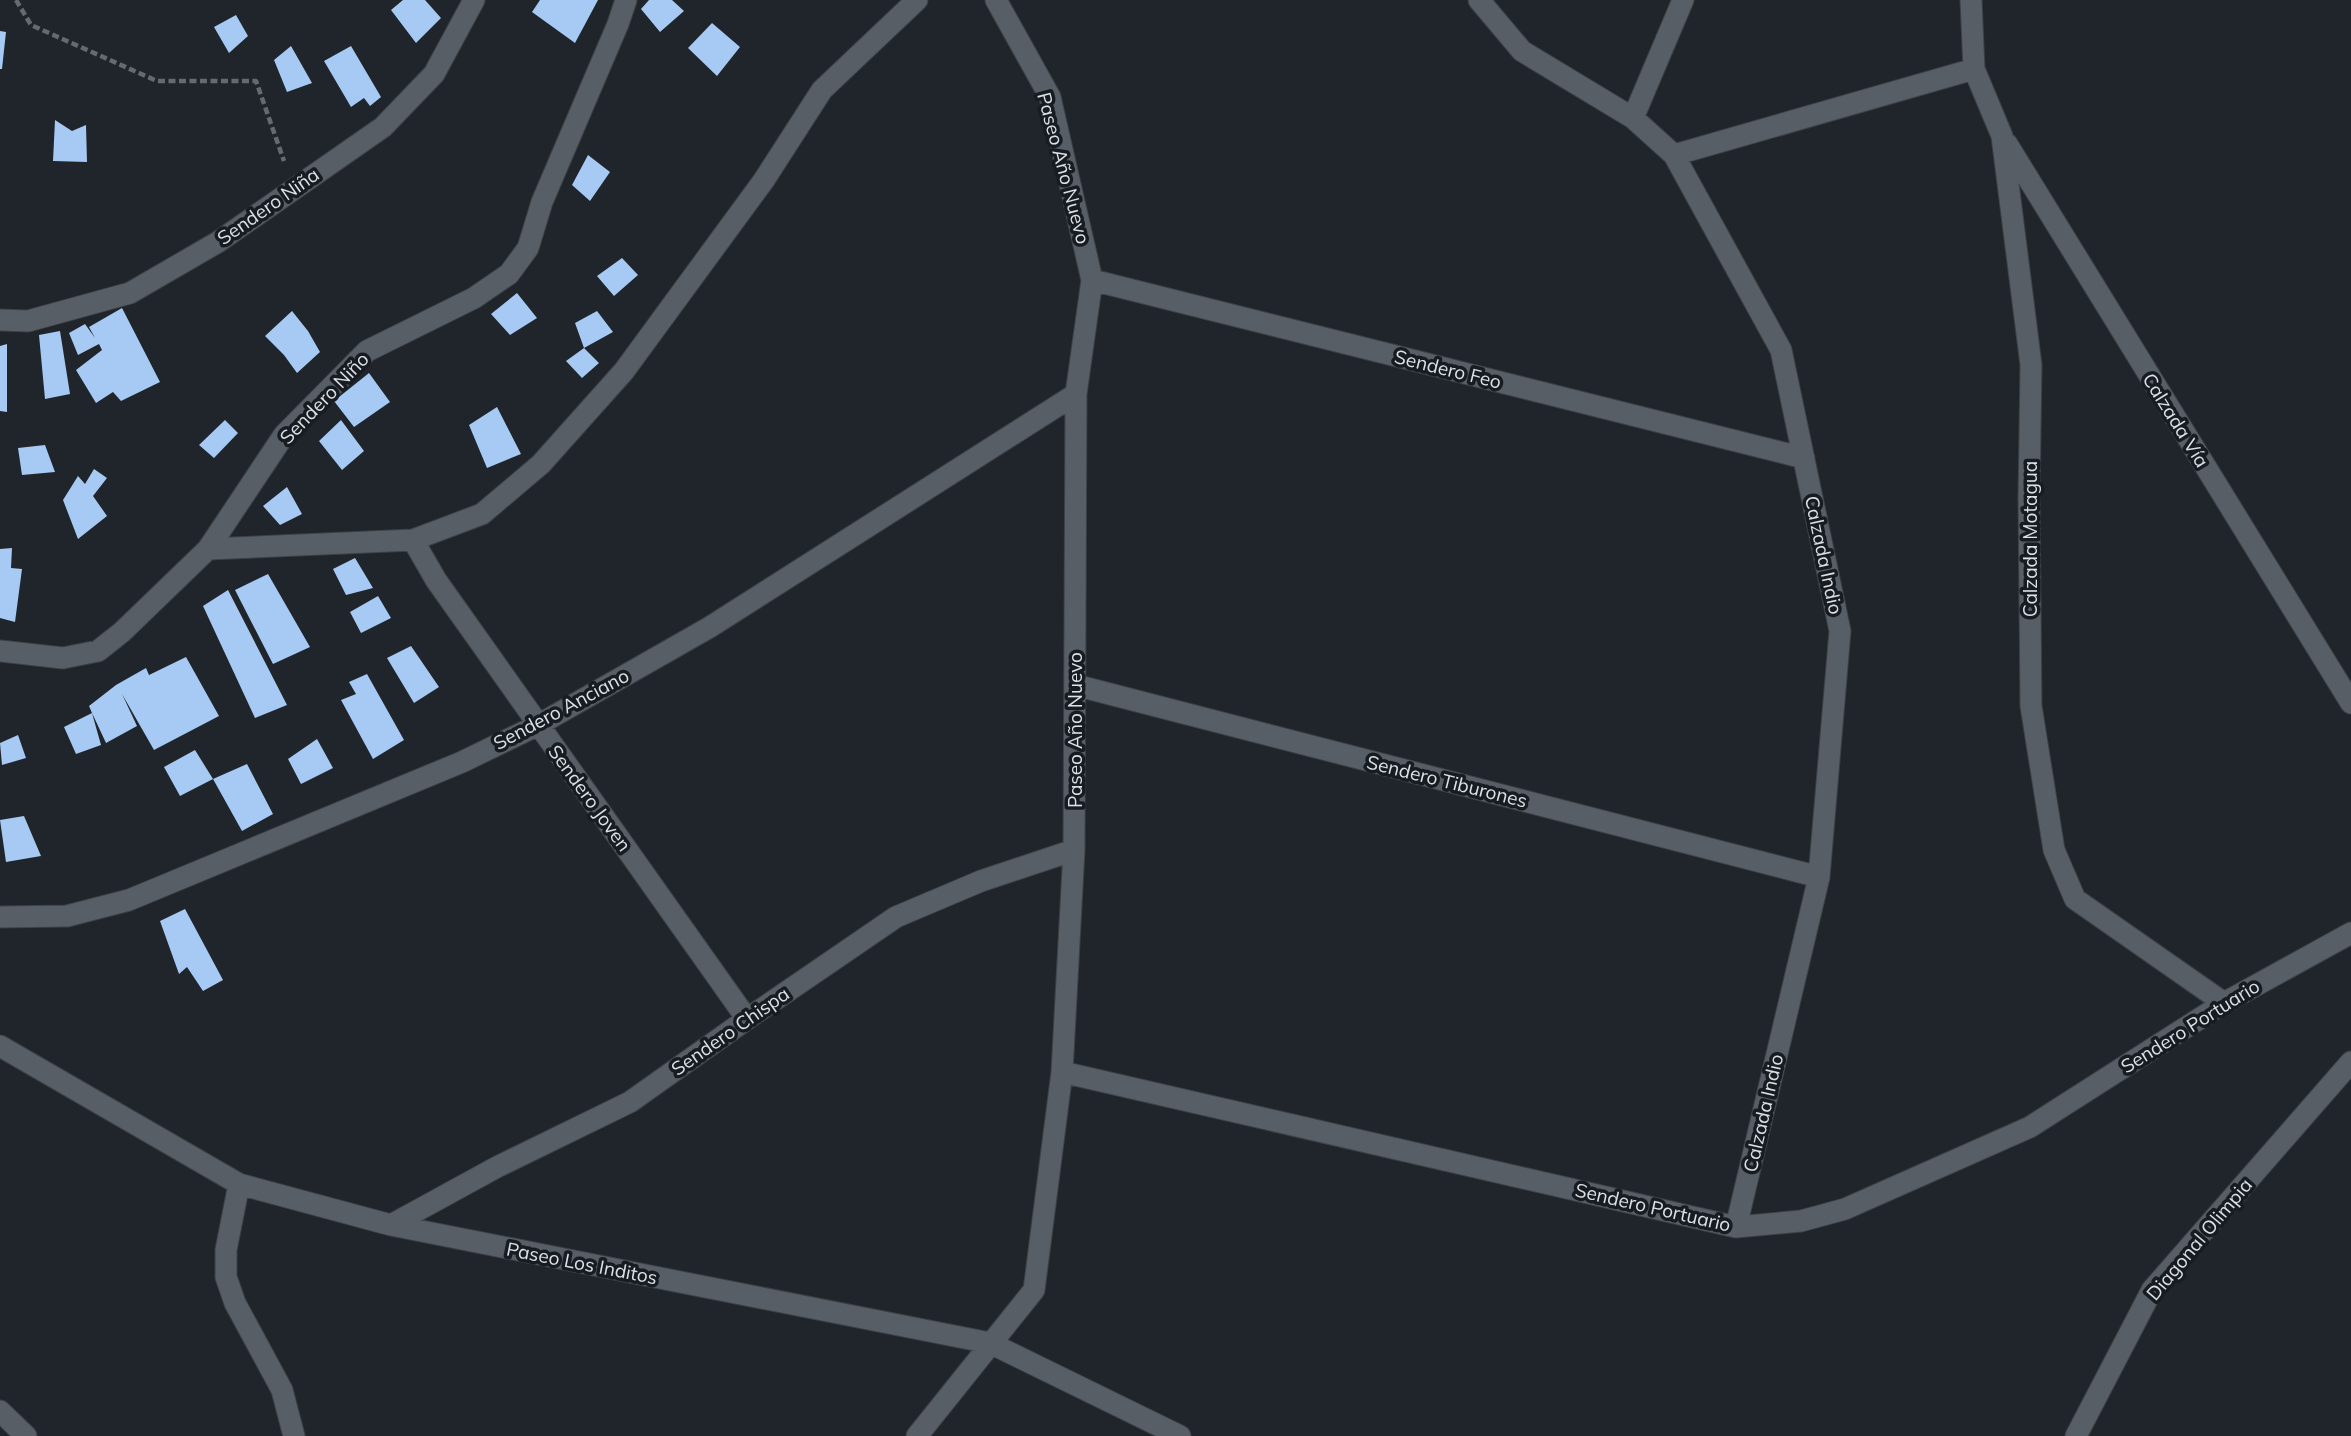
<svg xmlns="http://www.w3.org/2000/svg" width="2351" height="1436" font-family="Mulish,sans-serif">
<style>
.building{fill:#a6caf4}
.lines{fill:none;stroke-linecap:round;stroke-linejoin:round}
.minor-casing{stroke:#3d4146;stroke-width:23}
.path{stroke:#666a70;stroke-width:4.5;stroke-dasharray:7 3.5;stroke-linecap:butt}
.minor{stroke:#585e65;stroke-width:21}
.labels{text-anchor:middle;dominant-baseline:central;stroke-width:7;stroke-linejoin:round;paint-order:stroke}
.street-label{font-size:19px;fill:#dde1e5;stroke:#171c22}
</style>
<rect width="100%" height="100%" fill="#20252b"/>
<path class="building" d="M403,0H425L441,18L416,43L391,10Z
M540,0H598L575,43L532,12Z
M649,0H672L684,11L660,32L641,9Z
M236,15L248,36L229,53L214,27Z
M712,23L740,47L717,76L688,48Z
M0,31L6,32L2,69H0Z
M291,46L312,83L287,92L274,60Z
M351,46L381,97L370,106L364,98L351,107L324,61Z
M55,120L72,131L86,125L87,162L53,161Z
M588,155L610,172L590,201L572,185Z
M622,258L638,275L614,296L597,276Z
M517,293L537,318L510,335L491,314Z
M122,308L160,382L121,401L113,392L96,403L76,370L102,350L99,344L78,355L69,333L85,324L95,338L89,327Z
M292,311L308,331L320,352L297,373L284,355L265,336Z
M597,311L613,332L584,348L575,323Z
M60,331L70,394L45,399L39,335Z
M7,344V412L0,411V346Z
M584,348L599,363L582,378L566,361Z
M369,373L390,402L354,427L334,401Z
M497,407L521,454L487,468L469,425Z
M225,420L238,433L214,458L199,445Z
M341,420L364,451L342,470L319,441Z
M45,445L55,472L22,475L18,448Z
M94,469L107,478L93,496L107,516L78,539L63,500L78,476L85,484Z
M287,487L302,514L280,525L263,506Z
M12,548L11,568L22,569L15,622L0,618V549Z
M355,558L373,588L346,595L333,569Z
M268,574L310,647L273,664L235,590Z
M228,590L287,705L255,718L203,606Z
M378,596L391,618L361,633L350,612Z
M411,646L439,687L414,703L387,658Z
M186,657L219,716L154,750L122,694L137,726L106,743L92,713L101,745L76,754L64,727L92,713L89,706L116,685L146,668L149,675Z
M367,674L404,740L373,759L341,700L356,694L349,682Z
M18,735L26,758L2,765L0,743Z
M317,739L333,768L301,784L288,759Z
M195,750L213,779L180,796L164,767Z
M247,764L273,814L242,831L213,779Z
M24,816L41,856L6,862L0,820Z
M185,909L223,980L203,991L187,967L179,974L160,921Z"/>
<g class="lines">
<defs>
<path id="minor" d="M1479,0L1522,51L1633,118L1674,155L1781,350L1840,631L1819,877L1736,1227
M1971,0L1974,69L2002,136L2031,365L2029,498L2031,706L2054,850L2075,899L2224,1003
M1633,118L1683,0
M2007,144L2351,703
M1674,155L1974,69
M1092,280L1804,458
M0,320L28,321L130,293L218,242L383,127L434,74L474,0
M413,540L436,580L747,1019
M208,549L413,540L482,514L541,464L624,371L764,180L822,90L917,0
M0,651L63,658L98,651L122,632L208,549L284,435L367,351L474,298L509,274L528,248L542,202L618,24L626,0
M1075,685L1819,877
M0,917L67,916L129,900L462,762L538,725L710,627L1076,394
M0,1046L239,1184L391,1225L990,1343L1180,1436
M1062,1072L1736,1227L1801,1221L1845,1209L2030,1127L2224,1003L2351,933
M239,1184L226,1250V1277L235,1303L282,1390L294,1436
M391,1225L497,1167L630,1102L747,1019L896,917L981,881L1074,850
M0,1411L26,1436
M917,1436L1034,1290L1062,1072L1074,850L1076,394L1092,280L1050,97L996,0
M2076,1436L2152,1290L2351,1062"/>
</defs>
<use href="#minor" class="minor-casing"/>
<path class="path" d="M16,0L31,25L157,81H256L284,161"/>
<use href="#minor" class="minor"/>
</g>
<g class="labels">
<g class="street-label">
<text transform="translate(1064 168) rotate(75)">Paseo Año Nuevo</text>
<text transform="translate(268 206) rotate(-35)">Sendero Niña</text>
<text transform="translate(1448 369) rotate(14)">Sendero Feo</text>
<text transform="translate(324 398) rotate(-46)">Sendero Niño</text>
<text transform="translate(2176 420) rotate(58)">Calzada Vía</text>
<text transform="translate(2030 539) rotate(-90)">Calzada Motagua</text>
<text transform="translate(1824 555) rotate(78)">Calzada Indio</text>
<text transform="translate(561 709) rotate(-28)">Sendero Anciano</text>
<text transform="translate(1075 730) rotate(-90)">Paseo Año Nuevo</text>
<text transform="translate(1447 781) rotate(14)">Sendero Tiburones</text>
<text transform="translate(590 798) rotate(54)">Sendero Joven</text>
<text transform="translate(2190 1026) rotate(-32)">Sendero Portuario</text>
<text transform="translate(730 1031) rotate(-35)">Sendero Chispa</text>
<text transform="translate(1763 1113) rotate(-77)">Calzada Indio</text>
<text transform="translate(1653 1207) rotate(13)">Sendero Portuario</text>
<text transform="translate(2199 1239) rotate(-50)">Diagonal Olimpia</text>
<text transform="translate(582 1263) rotate(11)">Paseo Los Inditos</text>
</g>
</g>
</svg>
